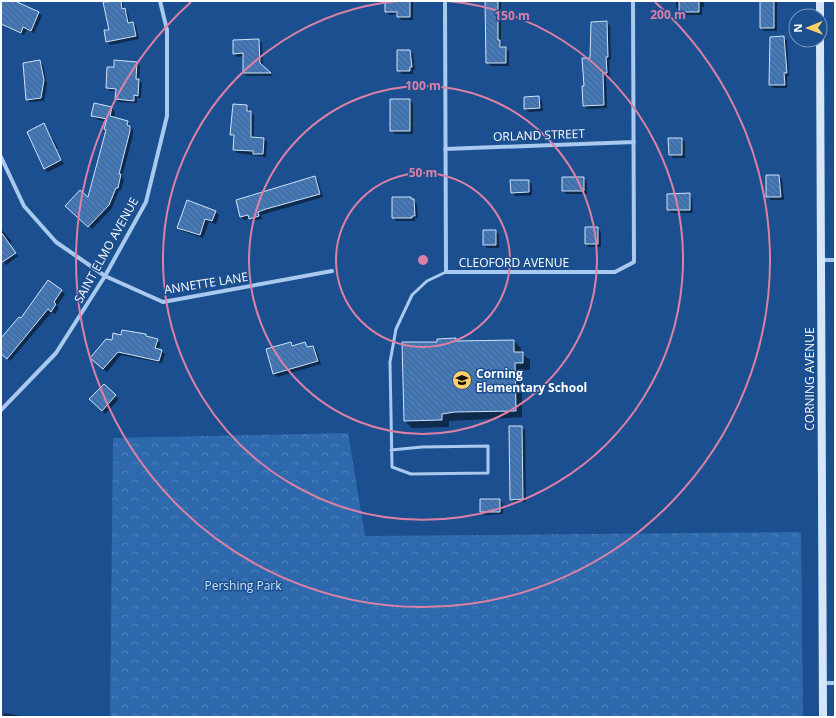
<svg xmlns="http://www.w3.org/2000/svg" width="836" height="718" font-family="'Open Sans',sans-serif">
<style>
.park{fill:url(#park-crowns)}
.shadow{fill:#0007}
.building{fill:url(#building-back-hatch);stroke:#cfe3fa}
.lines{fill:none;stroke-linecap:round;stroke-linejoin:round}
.lane{stroke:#a9c9ee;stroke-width:3}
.street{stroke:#a9c9ee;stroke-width:4}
.secondary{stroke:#d6e6fa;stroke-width:8}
.ring{fill:none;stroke:#dd80a5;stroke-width:2}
.labels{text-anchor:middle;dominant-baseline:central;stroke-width:3;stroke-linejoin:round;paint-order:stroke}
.street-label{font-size:12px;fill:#fff;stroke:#1b4f8f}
.poi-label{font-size:12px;font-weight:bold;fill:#fff;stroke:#1b4f8f;text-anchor:start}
.park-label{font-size:12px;fill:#cfe3fa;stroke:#1b4f8f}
.centre{fill:#dd80a5;stroke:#1b4f8f;stroke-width:2}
.ring-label{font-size:12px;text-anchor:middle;font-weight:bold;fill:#dd80a5;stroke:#1b4f8f;stroke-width:3;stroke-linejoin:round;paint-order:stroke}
</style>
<defs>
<pattern id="park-crowns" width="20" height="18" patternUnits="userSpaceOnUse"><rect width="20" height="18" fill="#2e69ad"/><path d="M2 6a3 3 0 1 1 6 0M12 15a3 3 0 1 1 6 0" fill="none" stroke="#4d80b9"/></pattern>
<pattern id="building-back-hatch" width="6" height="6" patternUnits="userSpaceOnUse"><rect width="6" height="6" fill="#4478b7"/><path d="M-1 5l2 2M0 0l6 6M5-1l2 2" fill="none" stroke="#486282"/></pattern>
</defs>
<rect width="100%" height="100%" fill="#1b4f8f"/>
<path class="park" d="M348,433L365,536L801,532L803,717H110L113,438Z"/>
<path class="shadow" d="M1,1H15L39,13L42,16L34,33L27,30L24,35L1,25Z
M114,1H121L123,3L124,9L128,13L130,23H133L136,26L139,39L110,45L107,41L110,30L105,3Z
M398,1H413V20H401L398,14L389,15L386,11Z
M486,1H501V43L503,48L509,51V66H491L487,62Z
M676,1H704V7H702V15H683L676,7Z
M760,1H777V31H764L761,28Z
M607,22L610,26L611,60H609L610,76H606L607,108L587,109L584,105L585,87Z
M784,37L787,41L789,76H787V88H773L770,85Z
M258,40L262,43L263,67L273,76H247L244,73V56L237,57L234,53Z
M410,51L413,54L415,70H413V74H402L398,70Z
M40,61L43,65L47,84L44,101L30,102L27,99Z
M136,63L140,66L139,80L142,83L141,98H137V103L119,102L116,99L117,91H110L107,87L114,68Z
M539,97L542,101L543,111L529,112L525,109Z
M410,100L413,104V134H395L391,130Z
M95,104L112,108L115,112L114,118L128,122L133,130V135L122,177L124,178L121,191L119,190L112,208L92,229L69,209L89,199L107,131V122L96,119L92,116Z
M247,106L254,116V138H264L267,142L266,157L237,153L234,150L235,138L231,135Z
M44,124L58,148L56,149L64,164L48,172L45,169Z
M682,139L685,142V158H673L670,154Z
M779,176L782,179L784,200H771L767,197Z
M315,177L318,181L323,197L261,215L262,219L253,221L250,218L244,220L241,216Z
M584,178L587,181V194H566L563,191Z
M528,181L532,184V195L515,196L512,192Z
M689,194L692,198L693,213H672L668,210Z
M411,198L417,204L418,218H415V221H396L393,217Z
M215,211L219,215L216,224L209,222L203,238L182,231L179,227Z
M598,228L601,232V247H589L586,244Z
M2,230L12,242L9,244L18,256L6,265L1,258Z
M496,231L499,234V248H487L484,245Z
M48,281L65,294L57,306L59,308L55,314L52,312L10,361L1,353V340L21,320Z
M146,335L160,343L159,350L165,354L162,363L121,355L107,372L94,361L112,341L122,336Z
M455,339L458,342L514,341L521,348V353L530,360V370H522V417L449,421V427L412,428L405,421L438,343Z
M291,343L294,346L305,343L309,348L313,347L316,350L321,364L277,377L274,374L267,350Z
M104,385L119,399L105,414L90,399Z
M521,427L525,430L526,502H514L511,499Z
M500,500L503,503V514L484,515L481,511Z
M4,713L27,717H4Z"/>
<path class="building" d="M1,1H15L39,12L31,31L23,27L21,33L1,24Z
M121,1L122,9L125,8L128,23L133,22L136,36L106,42L104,30H109L103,2Z
M385,1H410V17H397V12H385Z
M485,1H498V40H500V47H506V63H486Z
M679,1H699V12H679Z
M760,1H774V28H760Z
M607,21L608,57H606L607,73H603L604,105L583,106L582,86H584L582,58H590L591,22Z
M784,36L787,73H784L785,85H769L770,37Z
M259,39L260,63L271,73H243V53L233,54V40Z
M397,50H410L412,67H410V71H397Z
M40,60L44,80L41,98L26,100L23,63Z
M114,60L137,62L136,79H139L138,96L134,95V101L115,99L116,89L106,88L107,67H114Z
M539,96L540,108L524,109V97Z
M390,99H410V131H390Z
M94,103L112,107L110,116L128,121L127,125L130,126V131L119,174H121L118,188H116L109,205L88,227L65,206L80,190L88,197L106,130L104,129L107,119L91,116Z
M233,104L247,105V111H251V137L264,138L263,154H253V151L233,150L234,135H230Z
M44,123L61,160L44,169L27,132Z
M668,138H682V155H669Z
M766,175H779L781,197H766Z
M315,176L320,194L266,209L258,212L259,216L249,219L248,215L240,217L236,200Z
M562,177H584V191H562Z
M510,180H529V192L511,193Z
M690,193V210H667V194Z
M392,197H411V199H414L415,216H412V218H392Z
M187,200L216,211L212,221L205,219L200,235L177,228Z
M585,227H598V244H585Z
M483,230H496V245H483Z
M1,232L16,253L1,263Z
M48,280L62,290L54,302L56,304L51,312L48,309L7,359L1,354V338L19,317L21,318Z
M122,330L146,334V336L158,339L155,348L162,350L159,361L118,352L103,369L90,358L106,339L112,340L113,333L121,335Z
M456,338V341L514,340V352H523V363H515L516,411L455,412L442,414V420L404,421L402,342H437V339Z
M291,342L292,346L305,342L307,347L313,346L318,361L273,374L266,349Z
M104,384L116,395L102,411L89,399Z
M509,426H522L523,499L510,500Z
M480,499H500V512H480Z"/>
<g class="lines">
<path class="lane" d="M391,450L422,447L488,446V473L411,474L392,467L390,362L396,329L412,295L427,281L446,272"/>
<path class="street" d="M445,1L446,272H615L634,262L633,1
M445,149L634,142
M1,157L24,206L56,242L105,276L163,302L332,271
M820,260H835
M1,410L56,353L105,276L146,202L167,116V30L160,1
M823,683H835"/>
<path class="secondary" d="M820,16V1
M820,40L823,717"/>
</g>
<g class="ring">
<circle cx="423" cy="260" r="87"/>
<circle cx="423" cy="260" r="174"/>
<path d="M448 1A260 260 0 1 1 398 1"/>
<path d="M655 2A347 347 0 1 1 191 2"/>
</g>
<defs>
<symbol id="school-disc" viewBox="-11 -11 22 22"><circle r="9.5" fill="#ffd166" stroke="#1b4f8f"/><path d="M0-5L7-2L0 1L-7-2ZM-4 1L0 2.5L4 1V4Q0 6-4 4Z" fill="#111"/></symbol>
</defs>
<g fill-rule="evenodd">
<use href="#school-disc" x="451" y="369" width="22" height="22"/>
</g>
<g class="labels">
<g class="street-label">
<text transform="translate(539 135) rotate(-2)">ORLAND STREET</text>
<text transform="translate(106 250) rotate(-61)">SAINT ELMO AVENUE</text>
<text x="514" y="262">CLEOFORD AVENUE</text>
<text transform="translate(206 283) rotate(-9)">ANNETTE LANE</text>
<text transform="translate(809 379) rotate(-90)">CORNING AVENUE</text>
</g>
<g class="poi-label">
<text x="476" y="373">Corning<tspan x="476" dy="14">Elementary School</tspan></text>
</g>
<g class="park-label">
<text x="243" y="585">Pershing Park</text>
</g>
</g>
<circle cx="423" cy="260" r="6" class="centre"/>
<g class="ring-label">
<text x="668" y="19">200 m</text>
<text x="512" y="20">150 m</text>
<text x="423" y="90">100 m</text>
<text x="423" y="177">50 m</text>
</g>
<rect width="836" height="718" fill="none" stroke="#ffffff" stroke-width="4"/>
<g transform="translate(808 28) rotate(269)"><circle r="19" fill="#1b4f8f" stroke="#7695bc"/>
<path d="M0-3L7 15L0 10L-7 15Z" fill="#ffd166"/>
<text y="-6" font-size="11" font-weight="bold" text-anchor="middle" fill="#ffffff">N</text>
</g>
</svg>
